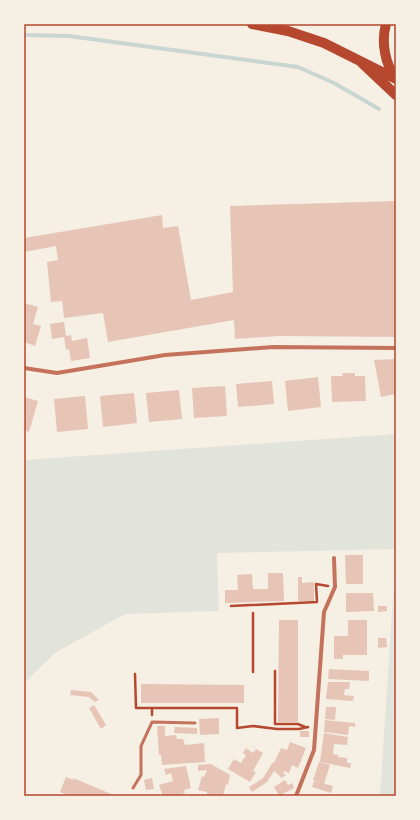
<svg xmlns="http://www.w3.org/2000/svg" width="420" height="820" font-family="'Titillium Web',sans-serif">
<style>
.green{fill:#e2e4dc}
.lines{fill:none;stroke-linecap:round;stroke-linejoin:round}
.stream{stroke:#c9d6d2;stroke-width:4}
.building{fill:#e6c5b7}
.path{stroke:#b5482f;stroke-width:2.5}
.service{stroke:#c5725c;stroke-width:3}
.minor{stroke:#c5725c;stroke-width:4}
.primary{stroke:#b5482f;stroke-width:10}
.trunk{stroke:#b5482f;stroke-width:10}
.neatline{fill:none;stroke:#b5482f;stroke-width:1.5}
</style>
<rect width="100%" height="100%" fill="#f6efe4"/>
<path class="green" d="M396,434V549L217,553L219,611L125,614L55,653L24,683V460Z
M396,552V796H380Z"/>
<g class="lines">
<path class="stream" d="M24,35L69,36L298,67L334,83L379,109"/>
</g>
<path class="building" d="M396,201V337L279,336L235,339L234,320L108,342L103,313L64,318L58,263L62,301L51,302L47,262L58,260L56,246L24,252V238L162,215L163,228L178,226L191,300L233,292L230,206Z
M24,303L38,307L33,324L41,326L35,346L24,342Z
M64,322L66,336L71,335L72,341L87,338L90,358L71,361L69,349L66,350L64,337L52,339L50,324Z
M396,359V394L381,397L374,360Z
M342,373H355V376H365L366,401L332,402L331,376H343Z
M318,377L321,407L288,411L285,381Z
M272,381L274,404L238,407L236,384Z
M225,386L227,416L194,418L192,388Z
M179,390L182,419L149,422L146,393Z
M134,393L137,423L103,427L100,396Z
M85,396L88,429L57,432L54,399Z
M24,397L38,401L29,432L24,430Z
M345,555H363V584H346Z
M268,573H283L284,601L225,603V590H238L237,575L252,574L253,589H268Z
M298,577H302V583L314,582V601H298Z
M346,593H373L374,611L346,612Z
M378,606H387V611L378,612Z
M279,620H298V722H278Z
M348,620H367V655H343V659H334V636H348Z
M378,638H386L387,647L378,648Z
M329,669L369,671V681L328,679Z
M328,682H350L349,689H345L344,695L354,696L353,701L326,699Z
M141,684L244,685V703H141Z
M71,690L91,692L99,700L95,702L89,697L70,695Z
M94,705L106,725L101,729L89,708Z
M326,707H336L335,720L325,719Z
M219,718V734L200,735L199,719Z
M325,720L355,723V727L349,726L348,735L324,732Z
M157,726H165V736L176,735L177,739H183L185,745L204,743L205,762L162,765L161,755H159Z
M175,727L197,728V734L174,733Z
M300,731H309V737H300Z
M324,733L348,737L347,745L334,744L333,754L338,755V757L347,758V763H351L350,768L320,762Z
M290,742L306,748L298,768L292,765L289,773L284,771L283,773L286,775L282,778L274,771L267,782L252,792L249,787L263,778L273,762L274,763L281,748L287,750Z
M246,748L253,753L256,749L263,753L253,771L256,772L250,782L228,769L234,759L241,763L246,755L243,753Z
M319,762L330,765L324,784L313,780Z
M211,764L230,775L228,785L226,784L223,796L216,794V796L207,795V792L198,790L202,776L204,777L207,770L198,771V765Z
M186,766L191,788L184,790L185,793L174,796H170V794L163,796L159,785L173,781L171,773L166,775L164,769Z
M66,777L73,780V778L116,796H70L60,792Z
M152,778L154,789L146,790L144,780Z
M285,780L288,785L292,783L294,788L279,796L274,787Z
M314,781L333,786L331,793L312,787Z"/>
<g class="lines">
<path class="path" d="M231,606L317,602L316,584L328,586
M275,671V724H298L305,727
M253,672V613
M135,674L136,708H152
M152,715V708H237V728L253,726L277,729H299L308,727"/>
<path class="service" d="M133,788L141,775V746L152,722L195,723"/>
<path class="minor" d="M24,368L57,373L165,355L273,347L396,348
M296,796L314,750L324,612L335,587L334,558"/>
<path class="primary" d="M362,63L396,95"/>
<path class="trunk" d="M252,24L288,31L324,43L394,78
M386,24C381,42 385,64 396,79"/>
</g>
<rect width="420" height="820" fill="none" stroke="#f6efe4" stroke-width="50"/>
<rect x="25" y="25" width="370" height="770" class="neatline"/>
</svg>
